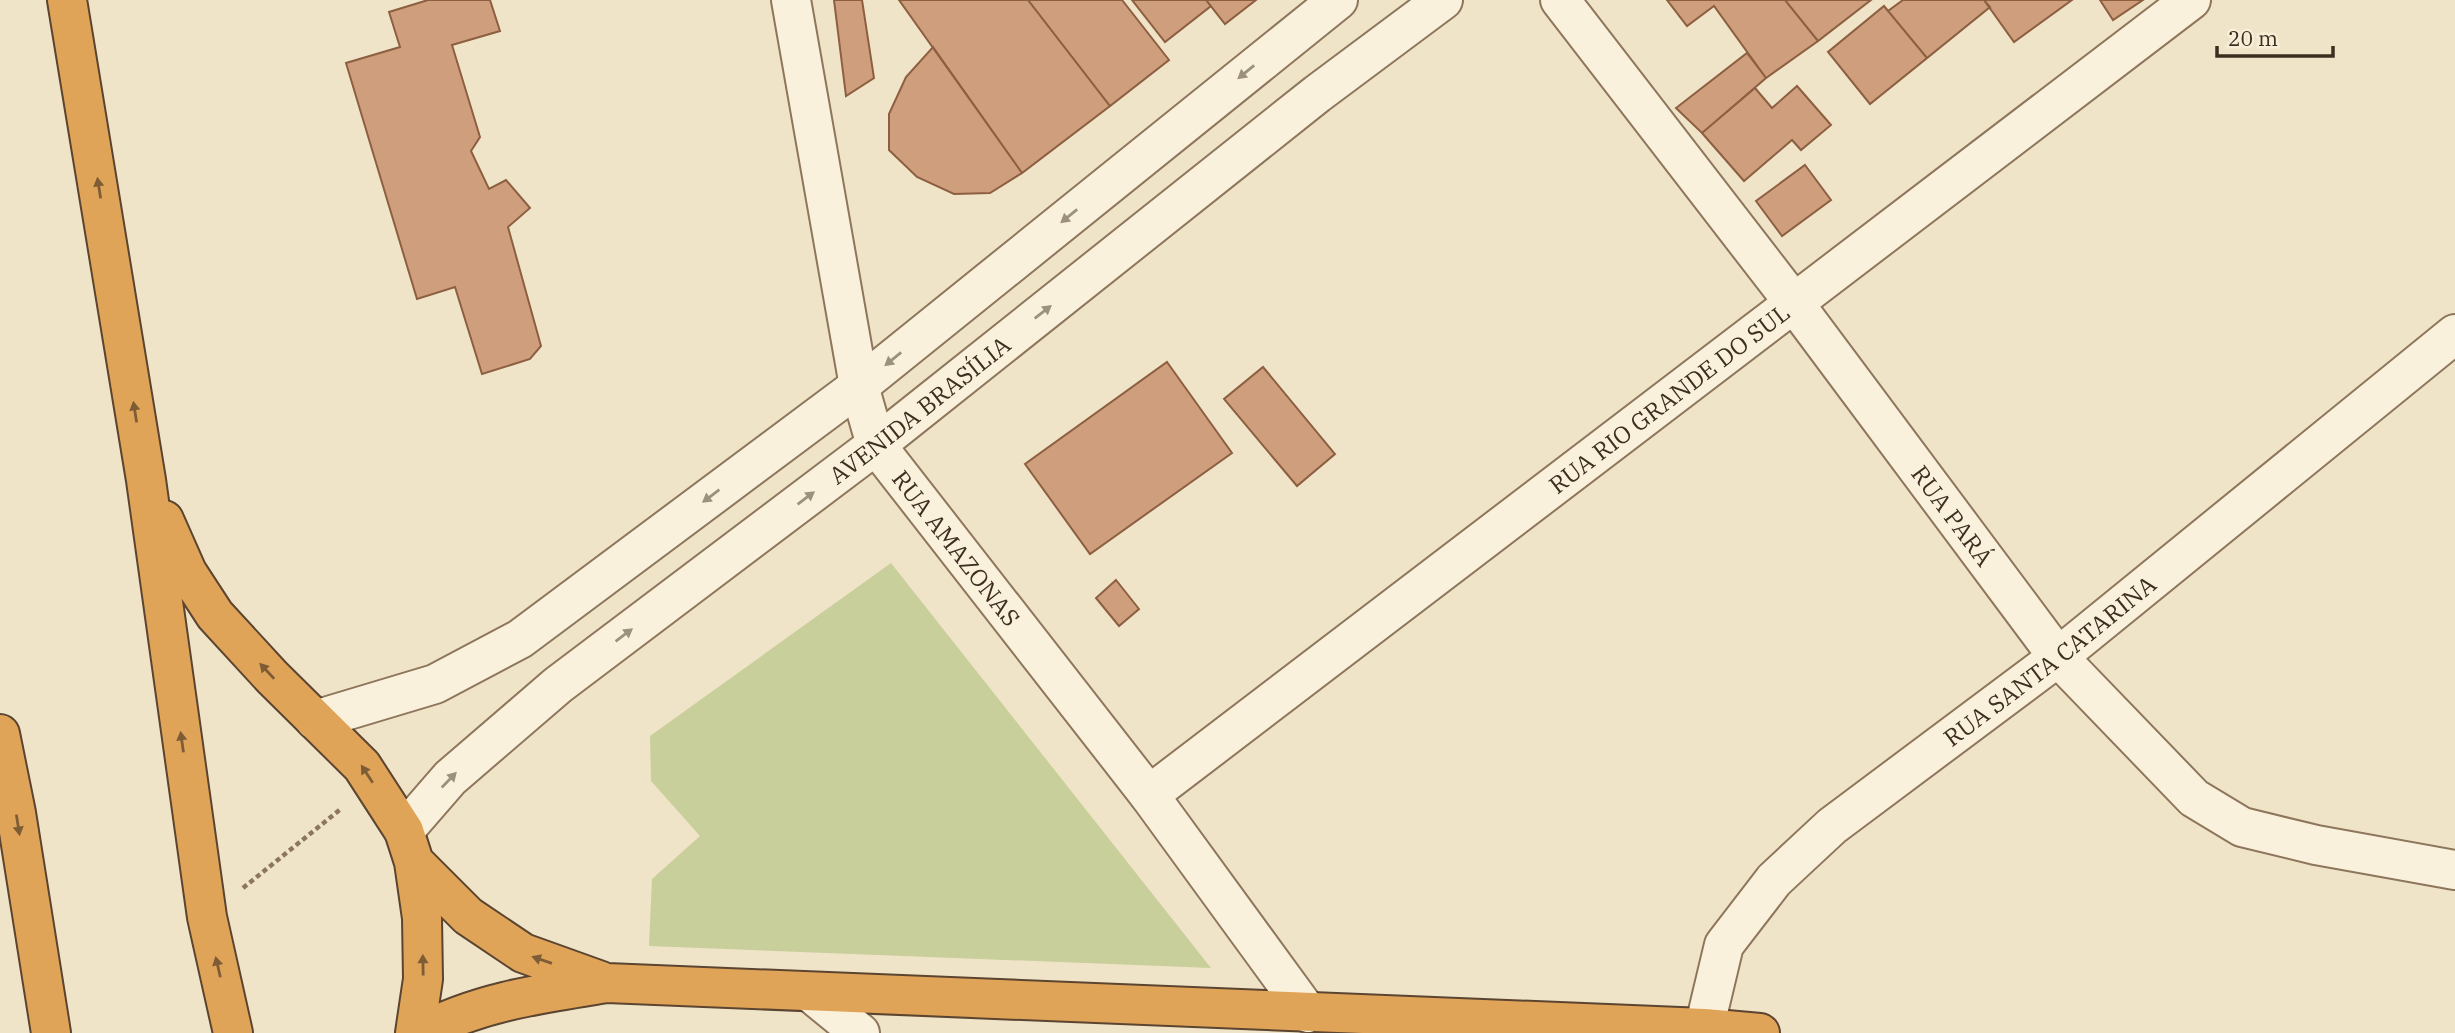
<svg xmlns="http://www.w3.org/2000/svg" width="2455" height="1033" font-family="'IBM Plex Serif',serif">
<style>
.green{fill:#c9cf9b}
.building{fill:#cf9f7d;stroke:#8d5f41;stroke-width:2}
.lines{fill:none;stroke-linecap:round;stroke-linejoin:round}
.minor-casing{stroke:#8d765c;stroke-width:42}
.highway-casing{stroke:#5b4430;stroke-width:42}
.path{stroke:#8d765c;stroke-width:4.5;stroke-dasharray:5 3.5;stroke-linecap:butt}
.minor{stroke:#faf1dc;stroke-width:38}
.highway{stroke:#e0a458;stroke-width:38}
.oneway{fill:#9c907e}
.oneway2{fill:#7e5d36}
.labels{text-anchor:middle;dominant-baseline:central;stroke-width:7;stroke-linejoin:round;paint-order:stroke}
.street-label{font-size:24px;fill:#3d2e20;stroke:#f7eed8}
</style>
<rect width="100%" height="100%" fill="#f0e4c8"/>
<path class="green" d="M891,563L1211,968L649,946L652,879L700,836L651,781L650,736Z"/>
<path class="building" d="M428,0H490L500,31L452,45L480,137L471,151L489,189L506,180L530,208L508,227L541,346L530,359L482,374L455,287L417,299L346,63L400,47L389,12Z
M834,0H862L874,78L846,96Z
M899,0H1028L1110,106L1022,173Z
M1028,0H1122L1169,60L1110,106Z
M1132,0H1206L1211,6L1165,42Z
M1206,0H1256L1225,24Z
M1667,0H1785L1818,41L1766,78L1714,6L1687,26Z
M1785,0H1871L1818,41Z
M1903,0H1984L1990,7L1927,58L1888,11Z
M1984,0H2072L2014,42Z
M2100,0H2143L2113,20Z
M1884,6L1927,58L1870,104L1828,52Z
M933,47L1022,173L990,193L954,194L917,177L889,150V114L906,77Z
M1747,53L1766,78L1702,133L1676,108Z
M1797,86L1831,125L1801,150L1792,140L1744,181L1702,133L1755,88L1772,108Z
M1805,165L1831,200L1782,236L1756,201Z
M1167,362L1232,453L1090,554L1025,464Z
M1263,367L1335,454L1297,486L1224,399Z
M1116,580L1139,609L1119,626L1096,598Z"/>
<g class="lines">
<defs>
<g id="minor">
<path id="s1" d="M791,0L859,386L876,445L1149,795L1308,1013"/>
<path id="s2" d="M1560,0L1794,303L2058,657L2194,798L2242,827L2316,845L2455,870"/>
<path d="M315,720L435,684L520,639L859,386L1338,0"/>
<path id="s3" d="M1149,795L2191,0"/>
<path id="s4" d="M404,831L450,778L558,685L876,445L1317,94L1443,0"/>
<path d="M811,993L860,1033"/>
<path id="s5" d="M1703,1033L1724,945L1774,880L1832,826L2058,657L2455,334"/>
</g>
<path id="highway" d="M67,0L146,480L207,917L233,1033
M164,520L187,572L215,615L272,677L362,766L404,831L414,862L422,918L423,979L415,1033
M0,734L16,813L51,1033
M414,862L468,916L523,953L601,981
M421,1033C477,1002 544,993 607,983L1704,1028L1760,1033"/>
</defs>
<use href="#minor" class="minor-casing"/>
<use href="#highway" class="highway-casing"/>
<path class="path" d="M243,888L342,808"/>
<use href="#minor" class="minor"/>
<use href="#highway" class="highway"/>
</g>
<defs><path id="oneway-solid" d="M-6-.8H1V-3.2L6.5 0L1 3.2V.8H-6Z" transform="scale(1.75)"/></defs>
<g class="oneway">
<use href="#oneway-solid" transform="translate(1246 72) rotate(141)"/>
<use href="#oneway-solid" transform="translate(1069 216) rotate(141)"/>
<use href="#oneway-solid" transform="translate(1043 312) rotate(-38)"/>
<use href="#oneway-solid" transform="translate(893 359) rotate(141)"/>
<use href="#oneway-solid" transform="translate(711 496) rotate(143)"/>
<use href="#oneway-solid" transform="translate(806 498) rotate(-37)"/>
<use href="#oneway-solid" transform="translate(624 635) rotate(-37)"/>
<use href="#oneway-solid" transform="translate(449 780) rotate(-46)"/>
</g>
<g class="oneway2">
<use href="#oneway-solid" transform="translate(99 188) rotate(-99)"/>
<use href="#oneway-solid" transform="translate(135 412) rotate(-99)"/>
<use href="#oneway-solid" transform="translate(267 671) rotate(-133)"/>
<use href="#oneway-solid" transform="translate(182 742) rotate(-98)"/>
<use href="#oneway-solid" transform="translate(367 774) rotate(-123)"/>
<use href="#oneway-solid" transform="translate(18 825) rotate(81)"/>
<use href="#oneway-solid" transform="translate(542 960) rotate(-161)"/>
<use href="#oneway-solid" transform="translate(423 965) rotate(-91)"/>
<use href="#oneway-solid" transform="translate(218 967) rotate(-103)"/>
</g>
<g class="labels">
<g class="street-label">
<text stroke="none"><textPath href="#s3" startOffset="654">RUA RIO GRANDE DO SUL</textPath></text>
<text stroke="none"><textPath href="#s4" startOffset="667">AVENIDA BRASÍLIA</textPath></text>
<text stroke="none"><textPath href="#s2" startOffset="648">RUA PARÁ</textPath></text>
<text stroke="none"><textPath href="#s1" startOffset="584">RUA AMAZONAS</textPath></text>
<text stroke="none"><textPath href="#s5" startOffset="525">RUA SANTA CATARINA</textPath></text>
</g>
</g>
<path d="M2217 46v10h116v-10" fill="none" stroke="#3d2e20" stroke-width="3.5"/>
<text x="2228" y="46" font-size="21" fill="#3d2e20" stroke="#f7eed8" stroke-width="5" paint-order="stroke">20 m</text>
</svg>
